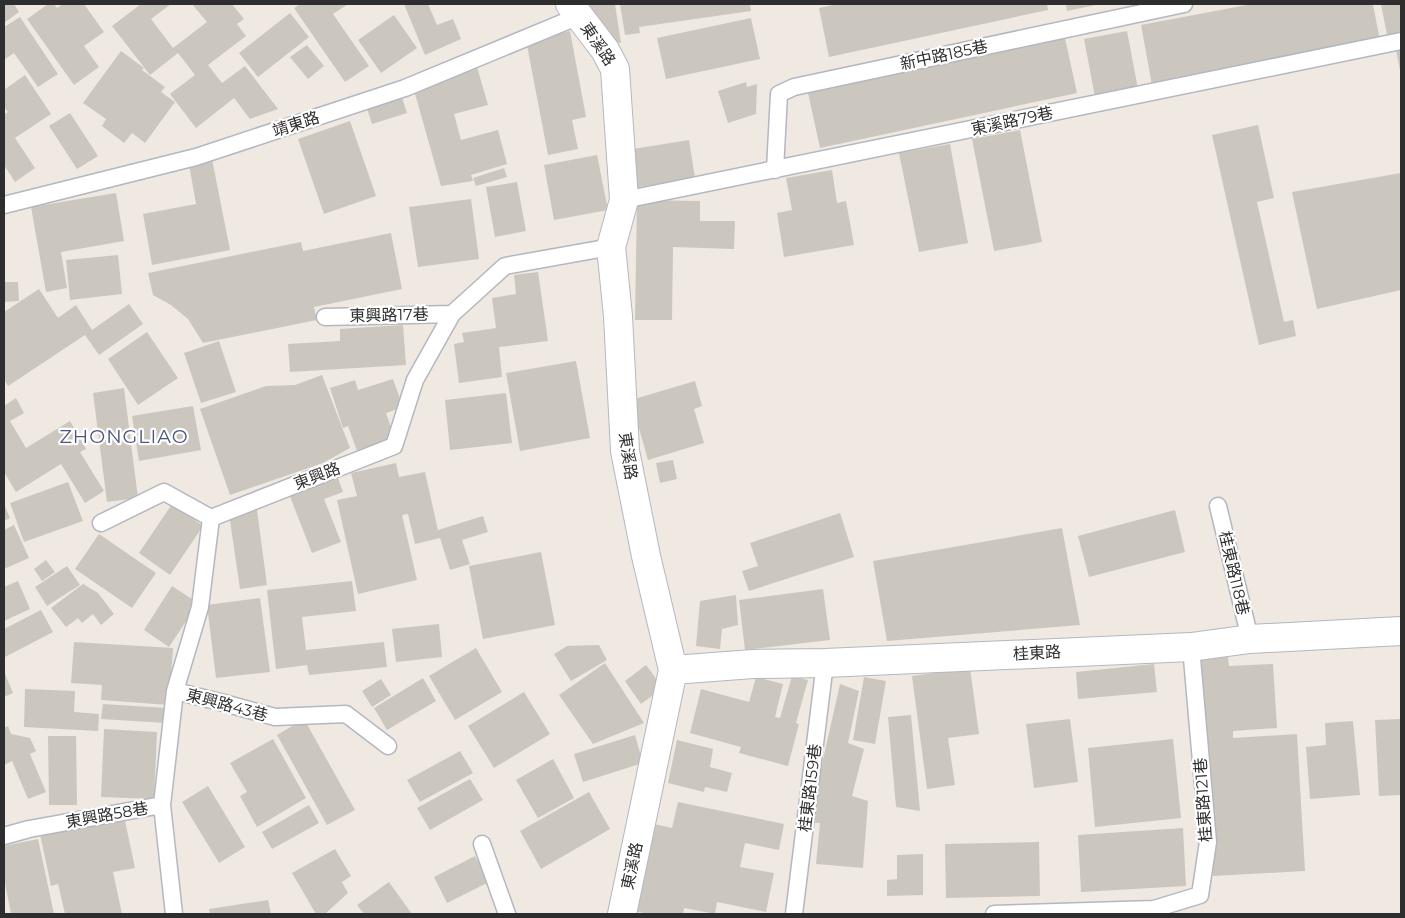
<svg xmlns="http://www.w3.org/2000/svg" width="1405" height="918" font-family="Montserrat,'Noto Sans TC',sans-serif">
<style>
.building{fill:#cbc7bf}
.lines{fill:none;stroke-linecap:round;stroke-linejoin:round}
.lane-casing{stroke:#b4b7c1;stroke-width:19}
.street-casing{stroke:#b4b7c1;stroke-width:30}
.lane{stroke:#fff;stroke-width:16}
.street{stroke:#fff;stroke-width:28}
.labels{text-anchor:middle;dominant-baseline:central;stroke-width:4.5;stroke-linejoin:round;paint-order:stroke}
.street-label{font-size:16px;fill:#2e2e2e;stroke:#fff}
.quarter-label{font-size:19px;letter-spacing:1px;fill:#4d5680;stroke:#fff}
</style>
<rect width="100%" height="100%" fill="#efe9e1"/>
<path class="building" d="M4,4H14L19,12L4,23Z
M48,4H54L57,8L63,4H84L104,32L84,46L99,67L74,85L27,19Z
M141,4H171L151,19L173,48L207,22L192,4H232L244,19L237,24L246,36L208,65L222,83L245,66L278,109L250,119L234,98L196,128L170,94L195,75L178,53L150,75L112,26Z
M300,4H348L333,14L369,66L345,82L294,8Z
M404,4H428L437,25L453,19L461,39L425,55Z
M582,4H615L621,43L610,41Z
M620,4H750L751,11L639,27L640,33L625,35Z
M838,4H1047L1048,10L829,57L819,8Z
M1066,4H1096V5L1067,11Z
M1252,4H1373L1380,41L1152,85L1141,25Z
M1381,4H1401V37L1388,40Z
M290,13L309,37L258,77L239,53Z
M394,15L417,48L381,73L358,40Z
M20,17L58,74L38,87L14,53L4,60V27Z
M751,18L760,59L666,79L657,38Z
M570,31L586,117L572,120L578,149L548,155L526,40Z
M1127,31L1138,89L1095,97L1084,39Z
M1065,38L1077,93L820,148L808,93Z
M307,45L324,66L308,79L290,57Z
M1401,49V70H1400L1396,50Z
M121,51L144,68L142,70L165,87L161,92L175,102L145,143L132,133L124,143L102,126L106,119L83,103Z
M475,60L488,105L454,114L461,140L498,130L507,164L471,175L473,181L441,186L412,83Z
M25,75L51,114L15,138L35,168L15,182L4,165V115L8,112L4,107V90Z
M746,82L747,87L757,84L756,114L728,123L718,91Z
M399,88L407,113L372,124L364,99Z
M70,113L98,156L77,169L49,126Z
M350,121L376,196L324,214L298,139Z
M1258,125L1274,198L1257,202L1284,322L1293,320L1296,336L1259,345L1212,135Z
M1020,130L1042,242L994,251L972,139Z
M689,140L695,178L633,188L627,150Z
M950,144L968,243L919,252L899,153Z
M210,149L230,250L152,265L143,214L196,204L187,153Z
M597,155L608,210L554,220L544,165Z
M504,168L507,177L476,186L473,178Z
M832,170L837,203L846,201L854,245L784,257L777,213L792,210L786,178Z
M1401,173V290L1317,309L1292,192Z
M517,182L526,231L495,237L486,187Z
M116,193L124,241L61,252L67,288L46,292L31,207Z
M471,199L479,259L418,267L409,207Z
M637,200L700,201V221H735L734,249L673,247L672,320H635Z
M391,233L402,289L314,307L317,320L203,343L188,319L171,305L153,295L148,273L301,242L303,251Z
M118,255L122,294L70,300L66,260Z
M538,272L548,341L499,347L502,377L459,383L454,344L464,342L462,333L496,328L492,298L516,294L514,275Z
M4,282H18L19,301L4,302Z
M39,289L58,318L76,305L92,330L129,304L143,324L99,355L85,335L8,386L4,379V312Z
M403,325L406,365L290,372L288,344L340,341V329Z
M147,332L178,378L138,405L108,359Z
M219,341L236,392L201,403L184,353Z
M576,361L590,438L520,451L506,373Z
M322,375L350,448L323,463L230,495L200,409L266,386L295,385Z
M393,379L403,407L386,413L395,439L357,451L348,426L343,428L330,388L355,380L358,390Z
M695,381L702,406L694,409L704,443L648,460L631,400Z
M124,388L138,498L107,502L93,393Z
M506,393L512,443L450,450L445,400Z
M16,398L24,413L10,421L26,448L70,421L86,449L80,452L104,491L85,503L61,464L16,492L4,472V406Z
M193,406L201,450L139,461L132,416Z
M673,460L677,479L660,483L656,463Z
M396,463L399,477L425,472L438,530L483,516L488,532L462,540L470,564L450,570L440,538L415,544L408,514L402,515L417,580L358,594L337,500L357,496L351,473Z
M337,475L343,492L324,499L341,542L312,553L289,494Z
M68,482L83,521L24,542L10,503Z
M4,504L10,518L4,521Z
M172,504L203,526L170,575L139,553Z
M257,510L267,585L240,589L229,514Z
M1175,510L1185,552L1089,577L1078,536Z
M840,513L854,557L749,591L742,571L758,566L750,543Z
M14,525L29,558L4,569V530Z
M1062,528L1080,625L887,641L873,561Z
M99,534L156,573L132,608L75,569Z
M541,552L555,625L483,639L469,566Z
M46,560L55,572L42,581L34,569Z
M67,566L80,585L47,606L35,587Z
M18,581L30,609L4,621V587Z
M352,581L356,611L302,617L306,650L384,642L387,667L309,675L307,665L276,669L267,590Z
M83,584L98,593L114,614L101,625L93,614L82,623L78,618L66,627L51,608Z
M172,586L198,603L169,647L144,630Z
M823,589L830,640L745,650L739,600Z
M736,595L738,625L722,629L720,649L696,646L700,601Z
M260,598L270,672L216,678L207,605Z
M41,610L53,632L5,657L4,654V629Z
M439,624L442,657L396,662L392,629Z
M74,642L173,648L169,705L101,700L102,685L71,683Z
M599,645L607,660L571,681L554,654L567,646Z
M476,648L502,692L455,720L429,676Z
M1228,657L1229,666L1273,664L1277,728L1233,731V738L1297,734L1305,871L1213,876L1201,659Z
M605,663L644,723L593,744L559,695Z
M1154,664L1157,692L1078,699L1076,672Z
M646,665L663,688L641,704L625,681Z
M970,668L979,734L948,738L955,785L927,789L912,676Z
M4,671L13,693L4,697Z
M792,676L808,680L796,723L799,724L788,766L739,753L741,747L690,733L701,689L749,702L756,677L783,684L775,717L780,718Z
M864,677L886,681L875,744L853,740Z
M423,678L436,701L387,730L374,708Z
M381,679L391,695L372,707L362,691Z
M840,684L859,691L848,743L864,749L852,796L868,801L863,868L816,864L820,823H814L818,782Z
M25,689L75,691L74,712L99,714L98,731L24,727Z
M524,692L550,734L494,768L468,726Z
M103,704L167,708L166,723L101,719Z
M911,715L920,811L896,807L888,717Z
M304,719L355,810L327,825L277,735Z
M1070,719L1078,782L1034,788L1026,724Z
M1401,719V795L1379,796L1375,720Z
M1353,721L1360,795L1310,799L1306,747L1326,745L1325,723Z
M8,726L11,734L30,738L36,751L30,754L46,792L28,799L12,761L4,765V728Z
M104,729L157,732L154,799L101,797Z
M635,735L643,763L583,782L574,754Z
M48,736H76L77,805H49Z
M273,739L306,798L257,827L240,796L247,792L230,763Z
M1173,739L1181,818L1095,827L1088,748Z
M677,740L713,749L710,767L732,773L727,792L705,787L704,792L668,783Z
M460,751L473,773L420,802L407,780Z
M553,759L574,798L538,818L516,780Z
M470,779L483,800L430,830L417,808Z
M208,786L245,847L219,863L182,802Z
M589,792L610,829L541,869L520,831Z
M678,802L784,824L779,850L745,843L740,867L774,873L766,912L717,902L715,914L684,908L683,914H650L633,911L650,823L672,828Z
M309,805L319,823L272,849L262,832Z
M124,816L135,868L113,872L122,914H65L58,884L51,886L40,834Z
M1183,828L1186,886L1081,892L1078,835Z
M38,839L54,914H11L4,878V846Z
M1039,842L1040,896L946,898L945,844Z
M335,849L351,876L342,882L348,893L325,914H316L292,873Z
M923,854V895L887,896V880L897,879V855Z
M475,856L489,882L447,903L434,877Z
M389,882L412,914H364L357,905Z
M268,900L271,914H210L209,909Z"/>
<g class="lines">
<defs>
<path id="lane" d="M775,170L779,94L794,87L1184,4
M624,200L1401,41
M4,205L196,157L405,88L579,16
M325,317L452,314
M1218,506L1250,639
M101,523L164,492L211,518
M175,691L224,703L275,717L346,714L388,746
M162,805L175,691L200,607L211,518L394,446L415,380L452,314L505,266L611,247
M4,836L29,829L162,805L174,914
M482,844L507,914
M794,914L825,663
M994,914L1154,909L1200,895L1208,842L1191,647"/>
<path id="street" d="M570,4L605,50L615,69L624,200L611,247L618,316L625,451L646,556L673,670L622,914
M673,670L753,664L825,663L1191,647L1250,639L1401,631"/>
</defs>
<use href="#lane" class="lane-casing"/>
<use href="#street" class="street-casing"/>
<use href="#lane" class="lane"/>
<use href="#street" class="street"/>
</g>
<g class="labels">
<g class="street-label">
<text transform="translate(598 44) rotate(56)">東溪路</text>
<text transform="translate(944 55) rotate(-12)">新中路185巷</text>
<text transform="translate(1012 121) rotate(-12)">東溪路79巷</text>
<text transform="translate(296 124) rotate(-18)">靖東路</text>
<text transform="translate(389 315) rotate(-1)">東興路17巷</text>
<text transform="translate(628 456) rotate(82)">東溪路</text>
<text transform="translate(317 476) rotate(-21)">東興路</text>
<text transform="translate(1234 573) rotate(77)">桂東路118巷</text>
<text transform="translate(1037 653) rotate(-3)">桂東路</text>
<text transform="translate(227 705) rotate(15)">東興路43巷</text>
<text transform="translate(810 788) rotate(-83)">桂東路159巷</text>
<text transform="translate(1203 800) rotate(-94)">桂東路121巷</text>
<text transform="translate(107 815) rotate(-10)">東興路58巷</text>
<text transform="translate(632 866) rotate(-78)">東溪路</text>
</g>
<g class="quarter-label">
<text x="124" y="436">ZHONGLIAO</text>
</g>
</g>
<rect width="1405" height="918" fill="none" stroke="#2e2e2e" stroke-width="10"/>
</svg>
